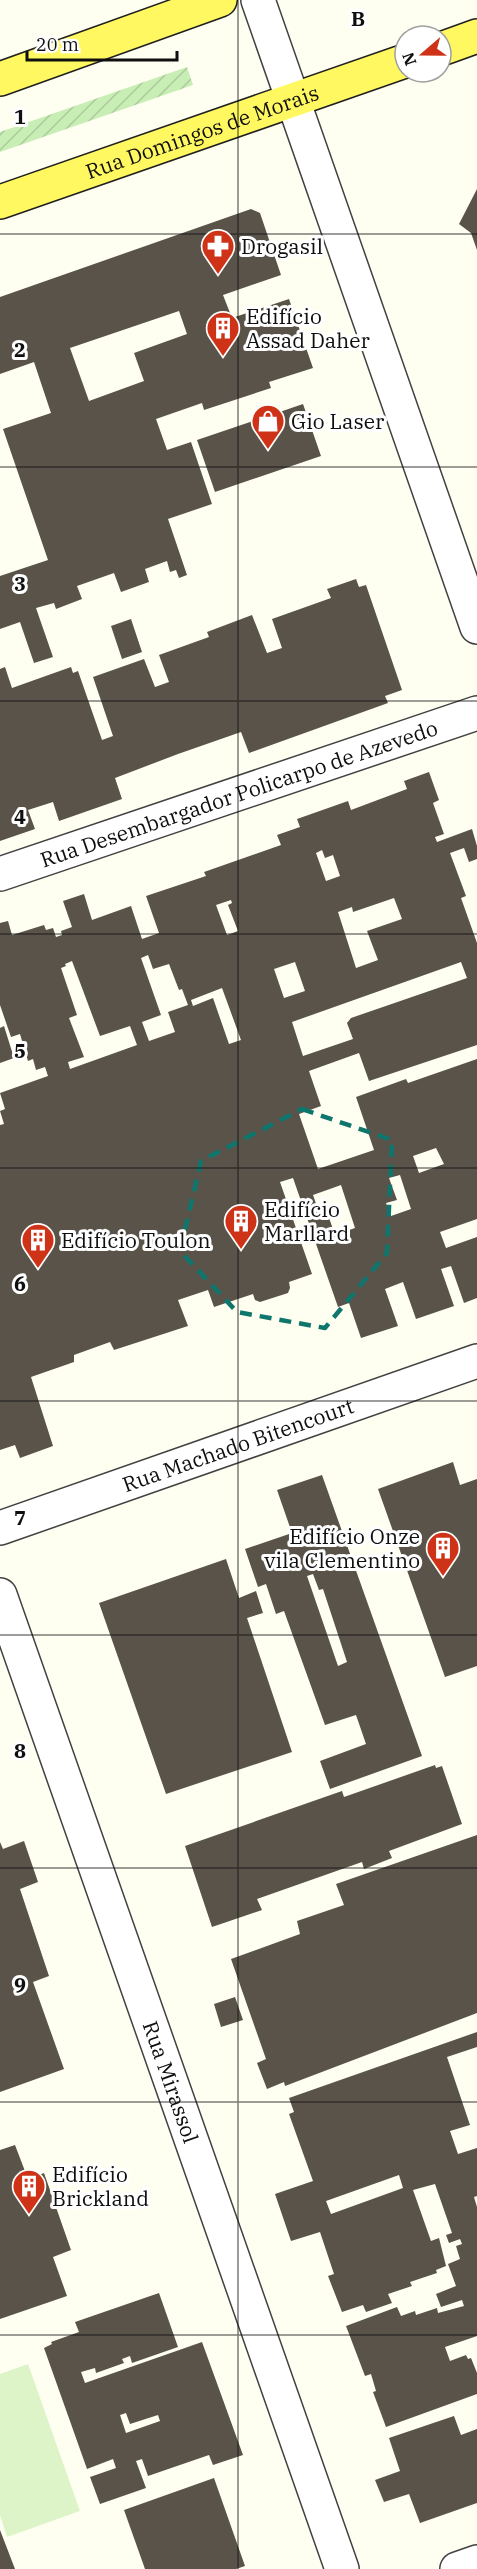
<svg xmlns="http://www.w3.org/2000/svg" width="477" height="2569" font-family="'IBM Plex Serif',serif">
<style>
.garden{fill:url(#garden-furrows)}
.pitch{fill:#ddf4c9}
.building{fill:#59534a;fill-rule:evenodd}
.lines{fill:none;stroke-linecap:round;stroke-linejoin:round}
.street-casing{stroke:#424242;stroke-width:36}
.primary-casing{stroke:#202020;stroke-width:36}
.street{stroke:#fff;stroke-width:33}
.primary{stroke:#fff861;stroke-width:33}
.marked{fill:none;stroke:#0f766e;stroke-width:4.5;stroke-dasharray:12 8;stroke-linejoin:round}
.grid{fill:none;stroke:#0f0f0f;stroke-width:1.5;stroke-opacity:0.55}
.labels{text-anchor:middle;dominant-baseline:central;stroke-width:6;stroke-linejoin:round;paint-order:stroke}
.street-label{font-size:21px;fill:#0f0f0f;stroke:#fff}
.poi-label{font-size:21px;fill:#0f0f0f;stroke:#fff;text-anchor:start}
.grid-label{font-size:20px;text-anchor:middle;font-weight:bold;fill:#0f0f0f;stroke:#fff;stroke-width:6;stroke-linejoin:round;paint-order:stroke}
</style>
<defs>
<pattern id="garden-furrows" width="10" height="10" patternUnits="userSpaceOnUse" patternTransform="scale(1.5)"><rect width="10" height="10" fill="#c8eeb6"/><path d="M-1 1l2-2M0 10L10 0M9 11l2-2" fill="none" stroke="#abcb9b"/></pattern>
</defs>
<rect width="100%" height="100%" fill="#fffff1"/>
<path class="garden" d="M187,67L193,85L0,152V132Z"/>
<path class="pitch" d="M28,2364L80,2511L7,2537L0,2515V2374Z"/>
<path class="building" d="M477,189V250L471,233L459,224Z
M251,209L260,213L281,275L223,295L232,318L289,299L313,368L269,382L271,388L204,410L202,403L156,419L167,450L191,442L212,504L168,519L187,575L179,578L176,570L170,572L167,561L145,569L149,582L121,592L114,573L77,586L82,599L56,609L54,603L36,608L53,657L34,663L20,622L0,629V576L48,560L3,429L51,413L34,362L0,374V297ZM179,311L187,334L134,353L144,381L89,401L70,348Z
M303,404L321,456L215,492L197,440Z
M356,579L359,587L366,585L402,690L385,696L388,703L249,753L241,732L178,754L115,778L122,799L59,821L53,802L28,810L35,829L0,841V669L5,667L12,688L71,667L73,673L78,671L102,740L113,736L93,677L144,659L155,687L169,682L159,655L209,637L207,632L252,615L267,653L282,648L272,619L331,598L327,589Z
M131,619L142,652L122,659L111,626Z
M429,772L439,800L433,803L444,834L435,837L437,842L472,829L477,846V859L469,862L464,848L450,853L466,896L461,898L477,943V1045L369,1081L359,1053L309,1071L321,1106L299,1114L318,1169L374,1150L356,1097L406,1079L408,1083L477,1059V1219L440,1232L446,1248L477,1237V1298L464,1303L451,1266L441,1269L454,1306L416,1319L403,1282L385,1289L398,1326L361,1338L349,1303L338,1307L293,1178L280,1182L312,1274L289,1282L290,1288L288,1293L260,1302L255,1300L253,1294L214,1307L208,1290L178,1300L188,1326L114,1350L110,1342L74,1355V1362L31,1377L53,1446L20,1458L15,1445L0,1450V1125L4,1124L0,1111L5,1109L0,1093L48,1076L45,1067L36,1070L33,1059L28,1061L20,1034L11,1037L0,1005V923L8,921L12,935L44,925L46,930L53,928L56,937L62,935L61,931L72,927L63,901L84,894L92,920L131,906L142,939L159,933L146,896L206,876L204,872L281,845L277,835L300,827L297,819L348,801L351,810L407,789L404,781ZM322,850L325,858L333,855L340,876L326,881L316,853ZM394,898L402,919L367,931L378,960L356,968L338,912L352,907L353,912ZM231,900L232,903L228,905L238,931L227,935L216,905ZM148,955L153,969L169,964L179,990L182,989L188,1005L168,1012L175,1032L149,1041L142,1022L161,1015L141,958ZM72,961L100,1036L130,1026L137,1045L70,1069L68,1062L84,1057L69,1018L77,1015L61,968L66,966L65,964ZM295,962L305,991L284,998L274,969ZM461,962L467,978L351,1018L347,1023L353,1039L303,1056L292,1022ZM222,988L241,1040L229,1044L213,998L193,1006L191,1000ZM436,1148L444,1164L419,1173L413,1156ZM400,1175L411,1209L391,1216L386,1203L397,1200L389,1178ZM341,1185L355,1228L335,1235L327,1212L320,1215L313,1195Z
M4,1026L14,1058L0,1063V1028Z
M453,1462L460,1485L477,1479V1666L445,1677L378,1489Z
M322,1475L422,1756L330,1789L320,1761L366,1744L356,1715L325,1725L284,1611L276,1614L266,1584L258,1587L245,1549L292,1533L277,1490ZM313,1574L319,1590L323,1589L347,1662L338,1666L307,1576Z
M226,1559L239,1598L256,1591L263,1613L247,1618L292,1752L166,1794L99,1603Z
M435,1765L436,1768L442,1766L462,1824L389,1851L392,1858L364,1869L362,1862L257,1899L262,1910L212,1927L185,1846L342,1791L344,1797Z
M477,1835V2013L285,2086L284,2082L267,2089L257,2063L266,2059L231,1959L300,1934L297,1921L344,1905L336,1884Z
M24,1841L38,1882L20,1889L49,1976L33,1982L64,2069L0,2092V1842L3,1849Z
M235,1997L243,2020L221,2027L214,2004Z
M477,2032V2047L447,2057L470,2125L450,2131L458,2154L477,2148V2196L474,2197L477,2207V2336L445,2347L450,2361L466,2355L468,2359L471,2358L477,2373V2394L386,2427L373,2392L376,2391L371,2374L365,2376L346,2326L397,2307L401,2316L415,2311L416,2315L437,2308L438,2313L464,2306L462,2300L441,2307L436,2294L456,2286L448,2264L460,2259L456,2246L462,2244L460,2239L449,2243L446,2235L452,2233L435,2184L413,2190L431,2241L439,2238L446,2266L436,2270L437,2273L410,2282L412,2286L388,2294L392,2303L366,2312L363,2305L342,2312L328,2276L334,2274L320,2232L291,2241L275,2194L313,2181L289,2114L294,2112L289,2098ZM399,2175L403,2188L331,2214L326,2201Z
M15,2145L28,2179L44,2173L71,2250L53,2257L67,2296L0,2319V2150Z
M159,2293L178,2347L132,2363L130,2356L122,2359L124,2363L96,2373L95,2368L81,2372L85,2383L202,2342L243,2455L213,2465L209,2455L148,2476L142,2459L136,2461L146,2488L100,2504L90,2477L116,2468L113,2459L87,2469L44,2348L52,2344L51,2342L79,2332L75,2322ZM126,2413L130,2424L158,2415L160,2421L126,2433L120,2415Z
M454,2416L461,2435L477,2429V2503L420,2523L409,2494L384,2502L375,2480L400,2471L389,2438Z
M214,2478L245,2566L236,2569H145L124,2510Z
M0,2530L15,2569H0Z"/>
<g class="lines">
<defs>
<g id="street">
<path d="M258,0L477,627"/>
<path id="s1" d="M0,874L477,713"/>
<path id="s2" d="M0,1528L477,1361"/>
<path id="s3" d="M0,1595L342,2569"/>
<path d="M457,2569L477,2562"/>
</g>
<g id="primary">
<path d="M441,49L477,36"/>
<path d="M0,79L220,0"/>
<path id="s4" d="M0,202L405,61"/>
</g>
</defs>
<use href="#street" class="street-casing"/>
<use href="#primary" class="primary-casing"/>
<use href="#street" class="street"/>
<use href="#primary" class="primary"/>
</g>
<path class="marked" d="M302,1109L392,1140L387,1253L325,1328L237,1312L180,1251L201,1161Z"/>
<path class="grid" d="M238,0V2569M0,234H477M0,467H477M0,701H477M0,934H477M0,1168H477M0,1401H477M0,1635H477M0,1868H477M0,2102H477M0,2335H477"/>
<defs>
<symbol id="pharmacy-pin" viewBox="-11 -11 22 30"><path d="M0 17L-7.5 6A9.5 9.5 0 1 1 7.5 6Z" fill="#ce3318" stroke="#fff"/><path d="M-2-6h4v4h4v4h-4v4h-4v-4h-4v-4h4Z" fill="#fff"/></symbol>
<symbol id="building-pin" viewBox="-11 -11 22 30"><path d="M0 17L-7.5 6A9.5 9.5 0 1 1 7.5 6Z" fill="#ce3318" stroke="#fff"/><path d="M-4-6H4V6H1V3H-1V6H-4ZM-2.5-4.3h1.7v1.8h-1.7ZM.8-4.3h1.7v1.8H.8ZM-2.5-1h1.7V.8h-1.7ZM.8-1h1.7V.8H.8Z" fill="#fff"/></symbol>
<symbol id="shop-pin" viewBox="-11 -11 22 30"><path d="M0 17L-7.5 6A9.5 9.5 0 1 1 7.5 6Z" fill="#ce3318" stroke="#fff"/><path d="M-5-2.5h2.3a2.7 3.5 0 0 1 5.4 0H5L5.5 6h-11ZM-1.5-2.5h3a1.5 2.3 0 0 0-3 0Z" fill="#fff"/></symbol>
</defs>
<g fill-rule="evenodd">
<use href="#pharmacy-pin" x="199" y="227" width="38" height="52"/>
<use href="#building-pin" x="204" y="309" width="38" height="52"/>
<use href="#shop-pin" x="249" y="402" width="38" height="52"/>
<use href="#building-pin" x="222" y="1202" width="38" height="52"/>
<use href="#building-pin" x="19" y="1221" width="38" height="52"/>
<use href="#building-pin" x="424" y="1529" width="38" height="52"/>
<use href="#building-pin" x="10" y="2167" width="38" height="52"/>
</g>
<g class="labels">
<g class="street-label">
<text stroke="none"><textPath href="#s4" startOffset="214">Rua Domingos de Morais</textPath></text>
<text stroke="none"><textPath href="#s1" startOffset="252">Rua Desembargador Policarpo de Azevedo</textPath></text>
<text stroke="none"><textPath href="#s2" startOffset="252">Rua Machado Bitencourt</textPath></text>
<text stroke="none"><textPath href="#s3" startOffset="516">Rua Mirassol</textPath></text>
</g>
<g class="poi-label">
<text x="241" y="246">Drogasil</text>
<text x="246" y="316">Edifício<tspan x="246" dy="24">Assad Daher</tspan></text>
<text x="291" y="421">Gio Laser</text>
<text x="264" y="1209">Edifício<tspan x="264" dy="24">Marllard</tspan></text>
<text x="61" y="1240">Edifício Toulon</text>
<text x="420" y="1536" text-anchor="end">Edifício Onze<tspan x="420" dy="24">vila Clementino</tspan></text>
<text x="52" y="2174">Edifício<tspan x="52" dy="24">Brickland</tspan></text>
</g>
</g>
<g class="grid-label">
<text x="358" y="26">B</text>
<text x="20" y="124">1</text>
<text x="20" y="357">2</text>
<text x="20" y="591">3</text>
<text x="20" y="824">4</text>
<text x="20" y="1058">5</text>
<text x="20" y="1291">6</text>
<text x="20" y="1525">7</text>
<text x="20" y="1758">8</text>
<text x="20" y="1992">9</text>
</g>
<g transform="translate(423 54) rotate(250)"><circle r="28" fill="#ffffff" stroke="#9f9f9f" stroke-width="1.5"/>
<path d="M0-4.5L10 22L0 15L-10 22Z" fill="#ce3318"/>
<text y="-9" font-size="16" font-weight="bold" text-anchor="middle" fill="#0f0f0f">N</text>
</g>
<path d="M27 51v9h150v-9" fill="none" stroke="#0f0f0f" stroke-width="3"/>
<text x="36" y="51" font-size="18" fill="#0f0f0f" stroke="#ffffff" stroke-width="4.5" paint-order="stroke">20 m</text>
</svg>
